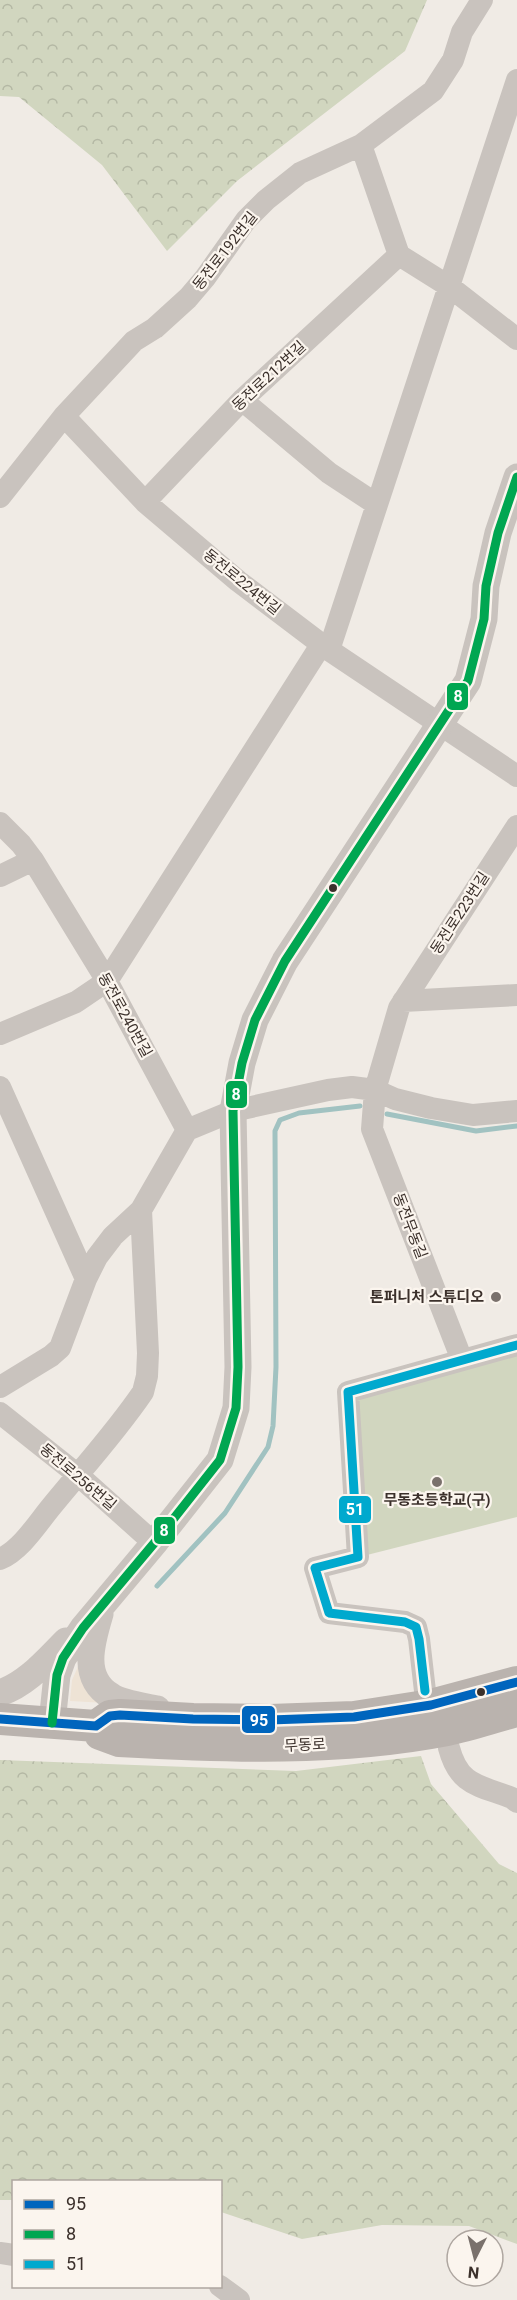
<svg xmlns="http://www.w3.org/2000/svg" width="517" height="2300" font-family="Roboto,'Noto Sans KR',sans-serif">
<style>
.forest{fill:url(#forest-crowns)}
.pitch{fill:#d1d6bf}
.plaza{fill:#eee3d5}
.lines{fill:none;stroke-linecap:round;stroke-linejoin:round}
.stream{stroke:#a1c2c1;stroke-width:5}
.minor{stroke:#c9c3be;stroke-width:22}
.tertiary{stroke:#c9c3be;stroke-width:27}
.secondary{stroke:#bab3ae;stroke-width:32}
.bus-1-casing{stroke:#fbf5ee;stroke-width:14}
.bus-2-casing{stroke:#fbf5ee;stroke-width:14}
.bus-3-casing{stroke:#fbf5ee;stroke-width:14}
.bus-1{stroke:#0065bd;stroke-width:9}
.bus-2{stroke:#00a651;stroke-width:9}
.bus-3{stroke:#00a9ce;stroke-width:9}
.bus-dot{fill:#3b302b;stroke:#fbf5ee;stroke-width:2}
.poi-dot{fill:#7a716c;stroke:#fbf5ee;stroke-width:2}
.labels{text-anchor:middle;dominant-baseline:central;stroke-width:4.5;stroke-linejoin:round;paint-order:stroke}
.street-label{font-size:15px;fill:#3b302b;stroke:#fbf5ee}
.poi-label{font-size:15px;font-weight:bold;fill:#3b302b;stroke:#fbf5ee;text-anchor:end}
.line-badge{stroke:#fbf5ee;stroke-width:2}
.badge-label{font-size:16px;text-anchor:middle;font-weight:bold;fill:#fff}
</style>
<defs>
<pattern id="forest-crowns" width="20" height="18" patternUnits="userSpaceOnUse" patternTransform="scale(1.5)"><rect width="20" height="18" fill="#d1d6bf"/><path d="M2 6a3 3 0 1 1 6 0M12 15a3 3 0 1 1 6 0" fill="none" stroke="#b4b8a4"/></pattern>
</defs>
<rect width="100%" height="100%" fill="#f0ebe5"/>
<path class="forest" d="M0,0H427L405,51L237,181L167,251L102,165L19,97L0,96Z
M421,1756L431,1784L499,1864L517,1873V2244L469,2226L382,2225L302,2239L221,2212L220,2182H14L13,2200H0V1760L296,1771Z"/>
<path class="pitch" d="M517,1349V1517L363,1556L352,1394Z"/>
<path class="plaza" d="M82,1658L106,1703L70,1701L72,1680Z"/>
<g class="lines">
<path class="stream" d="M387,1114L476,1131L517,1126
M157,1586L225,1513L268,1447L273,1426L276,1367L275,1131L280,1120L299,1113L360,1106"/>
<path class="minor" d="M361,145L399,255L450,287L517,339
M242,400L329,473L376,504
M64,416L145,502L238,581L329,650L517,776
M0,497L64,416L134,341L155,328L188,298L205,278L246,220L266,200L300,173L361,145L433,91L453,60L462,32L482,0
M145,502L242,400L399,255
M329,650L517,80
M0,823L21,844L33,860L107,981L187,1130
M0,876L33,860
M403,1001L517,995
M0,1034L76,1002L107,981L321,645
M0,1087L86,1279
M187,1130L233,1111L328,1090L352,1087L375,1090L395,1099L431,1108L473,1115L517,1111
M462,1360L372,1129L375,1090L399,1008L517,826
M0,1387L51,1356L60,1348L86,1279L97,1257L113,1236L141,1210L187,1130
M0,1413L78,1475L154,1543
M0,1559C21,1550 37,1524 51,1507C82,1469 116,1432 143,1392L147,1376L148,1353L141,1210
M425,1691L419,1639L416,1627L405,1622L329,1613L315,1568L358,1557L348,1392L517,1345
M449,1748C459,1786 479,1785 512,1798L517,1802
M0,2253L14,2255
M220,2286L239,2300"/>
<path class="tertiary" d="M100,1614C92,1641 80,1678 111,1696C121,1703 144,1706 157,1709
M0,1693C27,1684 46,1661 66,1641
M52,1723L57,1675L63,1658L83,1628L156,1541L220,1460L236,1408L238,1367L233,1111L242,1063L255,1020L285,961L468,681L484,619L486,586L498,533L517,477"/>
<path class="secondary" d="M0,1719L96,1726L110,1716L120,1715L193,1719L270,1720L354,1717L431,1705L517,1682
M96,1726L100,1734L119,1741C228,1747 339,1751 447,1730C470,1725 494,1717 517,1711"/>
<defs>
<path id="bus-1" d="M0,1719L96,1726L110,1716L120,1715L193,1719L270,1720L354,1717L431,1705L517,1682"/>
<path id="bus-2" d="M52,1723L57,1675L63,1658L83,1628L156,1541L220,1460L236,1408L238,1367L233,1111L242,1063L255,1020L285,961L468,681L484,619L486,586L498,533L517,477"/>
<path id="bus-3" d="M425,1691L419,1639L416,1627L405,1622L329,1613L315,1568L358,1557L348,1392L517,1345"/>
</defs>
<use href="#bus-1" class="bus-1-casing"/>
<use href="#bus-2" class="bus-2-casing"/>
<use href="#bus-3" class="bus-3-casing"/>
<use href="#bus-1" class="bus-1"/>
<use href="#bus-2" class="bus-2"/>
<use href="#bus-3" class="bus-3"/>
</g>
<g class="bus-dot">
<circle cx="333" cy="888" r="5"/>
<circle cx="481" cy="1692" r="5"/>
</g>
<g class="poi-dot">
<circle cx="496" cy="1297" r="6"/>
<circle cx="437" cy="1482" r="6"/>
</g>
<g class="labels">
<g class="street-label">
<text transform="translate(225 251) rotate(-52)">동전로192번길</text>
<text transform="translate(269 376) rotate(-43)">동전로212번길</text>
<text transform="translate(242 582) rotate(39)">동전로224번길</text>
<text transform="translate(460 913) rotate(-57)">동전로223번길</text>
<text transform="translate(125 1015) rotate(61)">동전로240번길</text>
<text transform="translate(410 1226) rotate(69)">동전무동길</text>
<text transform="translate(78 1477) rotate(40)">동전로256번길</text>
<text transform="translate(305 1745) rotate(-3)">무동로</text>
</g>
<g class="poi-label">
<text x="484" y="1297">톤퍼니처 스튜디오</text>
<text x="437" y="1500" text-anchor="middle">무동초등학교(구)</text>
</g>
</g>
<g class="line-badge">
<rect x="446" y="682" width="23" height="29" rx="6" fill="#00a651"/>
<rect x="225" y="1080" width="23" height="29" rx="6" fill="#00a651"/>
<rect x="338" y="1495" width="34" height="29" rx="6" fill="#00a9ce"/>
<rect x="153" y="1516" width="23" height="29" rx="6" fill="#00a651"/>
<rect x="241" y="1705" width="35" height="29" rx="6" fill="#0065bd"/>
</g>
<g class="badge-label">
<text x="458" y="702">8</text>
<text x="236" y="1100">8</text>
<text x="355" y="1515">51</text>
<text x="164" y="1536">8</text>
<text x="259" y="1726">95</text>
</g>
<rect x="12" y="2180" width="210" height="108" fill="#fbf5ee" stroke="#aea6a0" stroke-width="1.5"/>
<rect x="24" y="2200" width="30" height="9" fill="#0065bd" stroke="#aea6a0" stroke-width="1.5"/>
<text x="66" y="2210" font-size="18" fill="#3b302b">95</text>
<rect x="24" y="2230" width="30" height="9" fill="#00a651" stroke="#aea6a0" stroke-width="1.5"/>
<text x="66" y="2240" font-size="18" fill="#3b302b">8</text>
<rect x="24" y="2260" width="30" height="9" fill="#00a9ce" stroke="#aea6a0" stroke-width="1.5"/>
<text x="66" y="2270" font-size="18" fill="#3b302b">51</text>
<g transform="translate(475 2258) rotate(186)"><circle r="28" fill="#fbf5ee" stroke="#aea6a0" stroke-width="1.5"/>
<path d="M0-4.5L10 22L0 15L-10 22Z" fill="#7a716c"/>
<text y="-9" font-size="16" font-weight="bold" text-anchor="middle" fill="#3b302b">N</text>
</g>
</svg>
